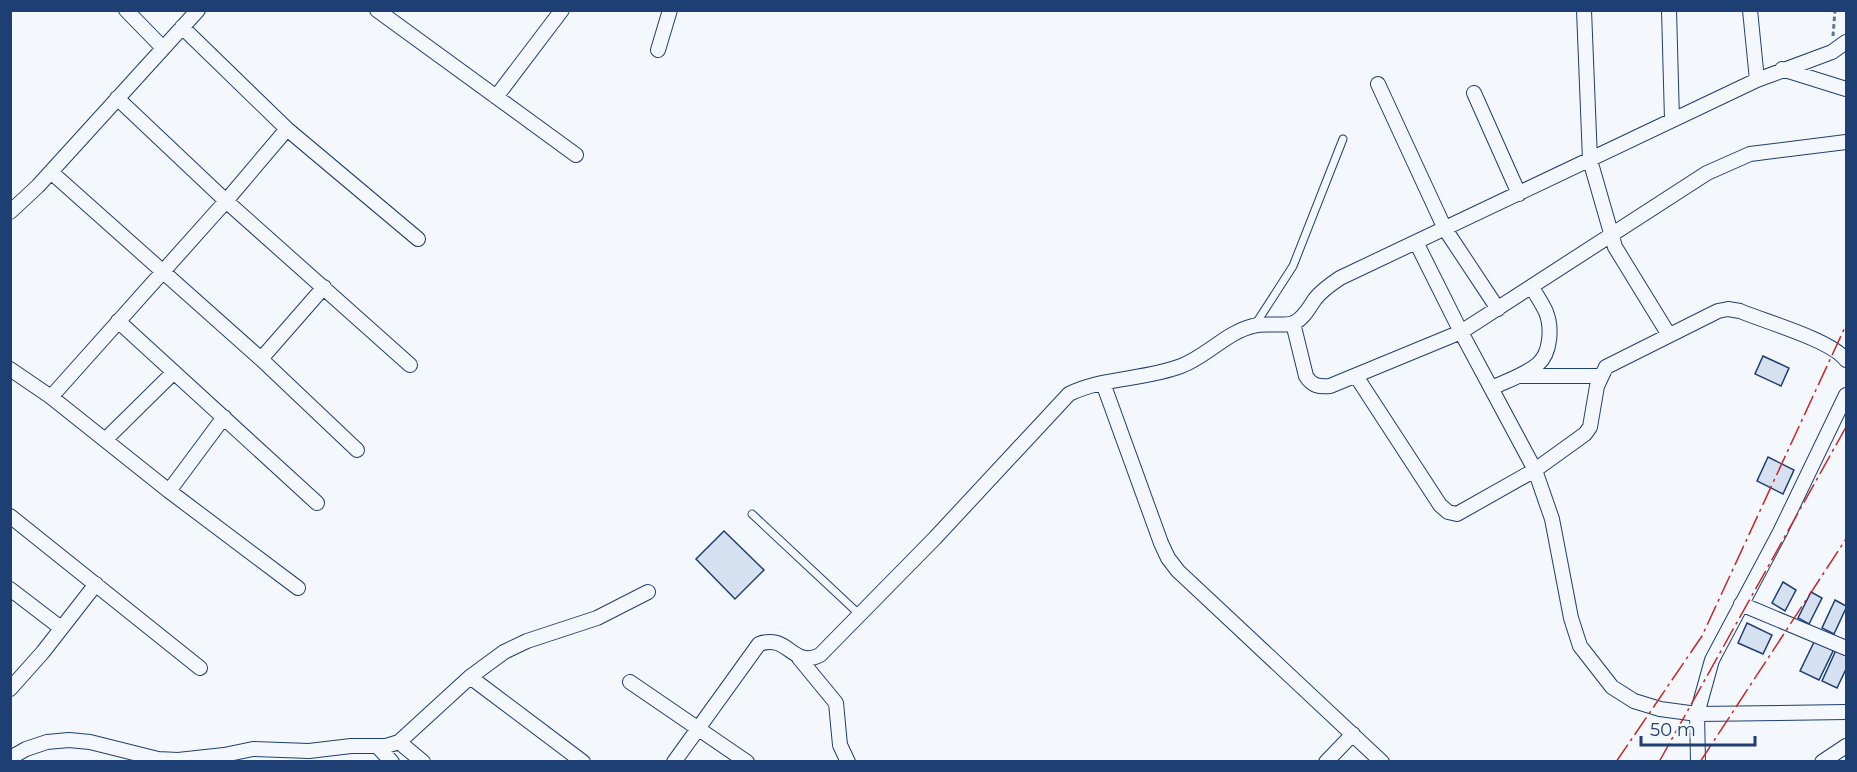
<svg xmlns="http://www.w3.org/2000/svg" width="1857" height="772" font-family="Montserrat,sans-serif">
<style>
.building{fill:#d5e0f0;stroke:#1d3f73;stroke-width:1.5}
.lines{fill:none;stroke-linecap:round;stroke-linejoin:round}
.service-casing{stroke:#1d3f73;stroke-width:9}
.minor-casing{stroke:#1d3f73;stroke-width:16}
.path{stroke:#5e769c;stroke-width:3;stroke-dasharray:4.5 3;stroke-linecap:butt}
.service{stroke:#f4f7fb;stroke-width:7}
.minor{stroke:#f4f7fb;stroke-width:14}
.power{stroke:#c62828;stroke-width:1.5;stroke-dasharray:21 4.5 3 4.5;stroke-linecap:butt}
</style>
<rect width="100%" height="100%" fill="#f4f7fb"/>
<path class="building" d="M1763,356L1789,368L1781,386L1755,374Z
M1768,457L1794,470L1783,494L1757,481Z
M724,531L764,570L735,599L696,559Z
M1783,582L1796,590L1785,611L1772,603Z
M1811,592L1822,598L1809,624L1798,618Z
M1835,600L1846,606V608L1834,634L1822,628Z
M1747,623L1772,635L1763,654L1738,643Z
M1816,638L1835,647L1819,680L1800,671Z
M1837,648L1846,653V669L1837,688L1822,681Z"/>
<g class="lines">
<defs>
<path id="service" d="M1255,325L1293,266L1343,139
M752,514L859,614"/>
<path id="minor" d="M126,10L163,48
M377,10L576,155
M1584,10L1590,160L1615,247L1669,335
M1669,10L1672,120
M1750,10L1757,80
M182,27L287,129L418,239
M658,50L670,10
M1782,69L1846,89
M1378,84L1445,229L1498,309
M1474,93L1519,194
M496,97L562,10
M117,98L226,201L410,365
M51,172L261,359L357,450
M10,212L38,186L198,10
M1416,242L1461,332L1535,470L1552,519L1571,618L1580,646L1612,687L1634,701L1660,709L1697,714L1846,712
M118,321L317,503
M1293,323L1306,376C1312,386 1319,387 1330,386L1461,332L1707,173L1750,154L1846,142
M261,359L324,287
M10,369L51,397L169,491L298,588
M1356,376L1440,505L1448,512L1457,514L1535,470L1585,434L1590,427L1597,386L1606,367L1718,311L1728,309L1740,311C1766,322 1831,340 1846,360
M1521,376H1600
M1103,383L1161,543L1168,558L1178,571L1382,762
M1492,388C1506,381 1525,375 1538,364C1551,353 1552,327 1546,312C1542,303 1536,295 1532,287
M51,397L226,201L287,129
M105,440L174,372
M169,491L224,417
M10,516L200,668
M10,589L61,628
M1741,604L1846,648
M799,658L836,703L840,745L848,762
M470,677L583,762
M630,682L747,762
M10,689L43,652L96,584
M399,742L423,762
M377,746L392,762
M10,758L26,749L47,742L69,740L90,742L158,759L178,760L224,755L253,749L309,751L351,746H386L399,742L470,677L504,652L527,641L597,618L648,592
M674,762L759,644C788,633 793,669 820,655L935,538L1069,394C1104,377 1144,380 1181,366C1206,357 1227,332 1253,326C1265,322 1282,327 1294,323C1304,318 1309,308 1315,299C1322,290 1331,284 1340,278L1757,80L1832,52L1846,42
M1326,762L1353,734
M1698,762L1697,714L1712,660L1780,532L1846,395
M1822,762L1846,746"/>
</defs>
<use href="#service" class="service-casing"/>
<use href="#minor" class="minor-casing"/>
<path class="path" d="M1833,36L1835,10"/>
<use href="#service" class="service"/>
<use href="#minor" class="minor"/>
<path class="power" d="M1616,762L1702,636L1846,325
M1659,762L1846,427
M1700,762L1846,539"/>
</g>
<rect width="1857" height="772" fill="none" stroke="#1d3f73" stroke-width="24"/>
<path d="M1641 736v9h114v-9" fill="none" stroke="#1d3f73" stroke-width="3"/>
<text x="1650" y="736" font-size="18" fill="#1d3f73" stroke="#f4f7fb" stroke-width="4.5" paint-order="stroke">50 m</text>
</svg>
